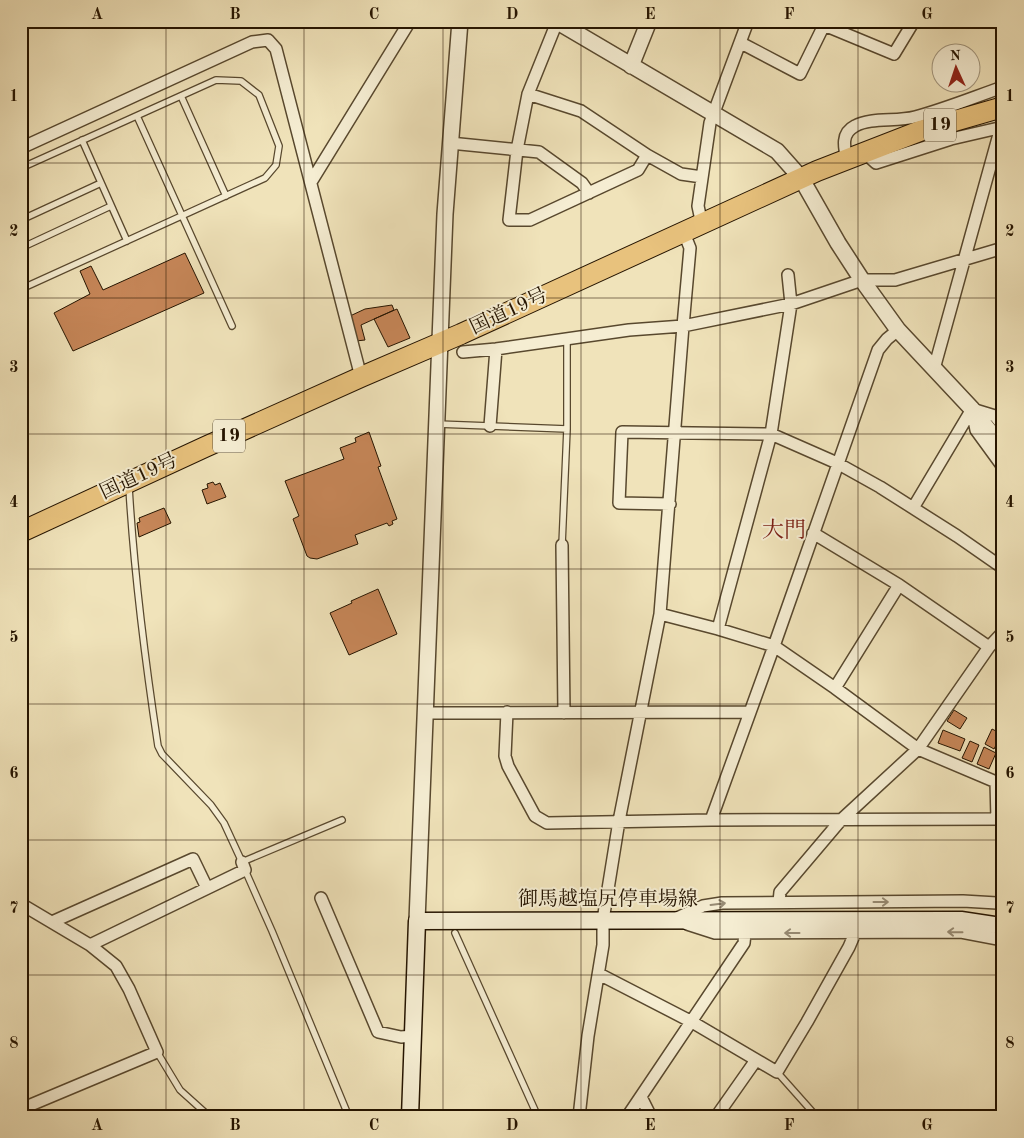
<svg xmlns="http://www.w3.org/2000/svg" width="1024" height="1138" font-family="'Old Standard TT','Noto Serif JP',serif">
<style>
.building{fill:#c68658;stroke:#251400}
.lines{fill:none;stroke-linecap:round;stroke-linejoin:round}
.service-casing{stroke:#58482e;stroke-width:8}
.minor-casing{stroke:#58482e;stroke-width:14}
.tertiary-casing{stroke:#58482e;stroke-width:18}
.secondary-casing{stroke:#251400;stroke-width:19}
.trunk-casing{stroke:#251400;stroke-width:22}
.service{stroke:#f5edd2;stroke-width:5.5}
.minor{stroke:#f5edd2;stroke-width:11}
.tertiary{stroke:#f5edd2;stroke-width:15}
.secondary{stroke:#f5edd2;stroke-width:16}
.trunk{stroke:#e8c27d;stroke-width:20}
.oneway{stroke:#978b74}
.grid{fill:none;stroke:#251400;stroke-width:1;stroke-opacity:0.55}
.labels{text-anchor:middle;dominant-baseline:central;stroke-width:4;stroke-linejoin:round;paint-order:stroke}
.shield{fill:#f5edd2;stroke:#63553f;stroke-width:1}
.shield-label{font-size:19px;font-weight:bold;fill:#251400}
.street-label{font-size:20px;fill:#251400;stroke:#f5edd2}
.quarter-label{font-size:22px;fill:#7a1f14;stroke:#f5edd2}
.neatline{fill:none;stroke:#251400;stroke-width:2}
.grid-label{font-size:16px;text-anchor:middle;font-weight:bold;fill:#251400}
</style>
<rect width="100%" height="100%" fill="#f0e3ba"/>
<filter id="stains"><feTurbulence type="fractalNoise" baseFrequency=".004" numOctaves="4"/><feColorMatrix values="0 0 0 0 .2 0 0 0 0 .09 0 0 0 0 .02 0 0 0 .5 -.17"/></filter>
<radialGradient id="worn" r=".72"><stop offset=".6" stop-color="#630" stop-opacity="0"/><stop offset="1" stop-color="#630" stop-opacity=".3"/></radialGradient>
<path class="building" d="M185,253L204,293L73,351L54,313L90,294L80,271L91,266L103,290Z
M392,305L394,310L361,325L365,340L356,341L350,316L365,309Z
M397,309L410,338L388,347L374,319Z
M369,432L381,466L378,467L397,519L392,521L393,524L389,526L387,523L355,535L358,544L317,559L310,558L307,556L293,519L299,516L285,481L344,459L340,448L356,442L355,438Z
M213,482L215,485L220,483L226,497L207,504L202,490L208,488L207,484Z
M164,508L171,523L139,537L137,523L140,522L139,518Z
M378,589L397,634L349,655L330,613L352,603L351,601Z
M954,710L967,718L960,729L947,721Z
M992,729L1002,734L994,749L985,744Z
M943,730L965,739L960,751L938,743Z
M970,741L979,745L972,762L962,758Z
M984,747L996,753L989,769L977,764Z"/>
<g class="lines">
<defs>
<path id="service" d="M181,96L226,196
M137,116L232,326
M82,140L127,241
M21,168L216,80L241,81L259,95L279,146L276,165L265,178L21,289
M21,220L101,183
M21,248L111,206
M437,424L567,429
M129,487C134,574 145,660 158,746L162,754L211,805L224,823L242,862L342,820
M562,545L567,429V338
M245,870L272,931L349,1117
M455,933L538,1117
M157,1052L180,1090L210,1117
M777,1072L817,1117"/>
<path id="minor" d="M824,25L894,54L914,21
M741,43L800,74L826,21
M528,94L581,111L647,155L638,170L530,220H509L517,150L528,94L557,22
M450,143L539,152L582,183L589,193
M21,148L252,42L268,40L276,49L361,377
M865,153L876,163L951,139L1003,127
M647,155L681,174L702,177
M847,160C844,147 841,133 855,126C871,117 896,122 915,117C945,109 974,97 1003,87
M311,182L410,21
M702,225L698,206L710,123L748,21
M463,352L496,349L629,330L683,326L791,304L862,280H895L1003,248
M934,369L1001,127
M972,409L995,416L1003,426
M972,410L976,430L1003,467
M490,426L496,349
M670,504L619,503L622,432L771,434L837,463L880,487L957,536L1003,568
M913,508L972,409
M813,533L899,585L989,647
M562,545L564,713
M660,614L718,629L774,646L835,688L918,749L996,782L997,819
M718,629L771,434L791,304L788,275
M835,688L899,585
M507,712L505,756L508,766L535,816L547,823L711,820L1003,819
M425,713L750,712
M711,820L774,646L878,350L887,339L898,330
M321,898L378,1032L401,1037L413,1036
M779,902L780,892L841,820L918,749L989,647L1003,632
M21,904L90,945L116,966L129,989L157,1052L21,1109
M677,918L703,906L722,903L963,901L997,903L1003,901
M52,922L193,859L207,888
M687,924L715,933L961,932L1003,940
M90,945L245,870L242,862
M599,974L692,1022L777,1072L807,1022L849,947L855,933
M641,1097L651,1117
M579,1117L588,1036L603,945V920L619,821L660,614L683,326L690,248L684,233
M627,1117L744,943L745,933
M716,1117L756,1060"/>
<path id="tertiary" d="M556,21L777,151L801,178L838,243L862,280L898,330L972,409L1003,448
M631,66L649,21
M417,921L445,214L460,21"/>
<path id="secondary" d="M410,1117L417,921L961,920L994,925"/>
<path id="trunk" d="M21,532L205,447L361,377L461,334L817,171L920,131L1003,107"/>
</defs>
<use href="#service" class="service-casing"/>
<use href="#minor" class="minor-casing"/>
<use href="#tertiary" class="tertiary-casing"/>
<use href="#secondary" class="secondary-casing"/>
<use href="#trunk" class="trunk-casing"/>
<use href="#service" class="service"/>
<use href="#minor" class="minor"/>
<use href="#tertiary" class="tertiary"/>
<use href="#secondary" class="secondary"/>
<use href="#trunk" class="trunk"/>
</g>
<defs><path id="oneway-shaft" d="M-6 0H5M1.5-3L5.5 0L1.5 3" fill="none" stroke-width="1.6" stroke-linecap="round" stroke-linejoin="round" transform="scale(1.25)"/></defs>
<g class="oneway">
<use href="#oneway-shaft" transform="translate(881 902)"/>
<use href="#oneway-shaft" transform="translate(718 904) rotate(-7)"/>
<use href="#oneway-shaft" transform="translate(955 932) rotate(-179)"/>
<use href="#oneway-shaft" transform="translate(792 933) rotate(180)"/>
</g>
<path class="grid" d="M166,21V1117M304,21V1117M443,21V1117M581,21V1117M720,21V1117M858,21V1117M21,163H1003M21,298H1003M21,434H1003M21,569H1003M21,704H1003M21,840H1003M21,975H1003"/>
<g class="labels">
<g class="shield">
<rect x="924" y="108.5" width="32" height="33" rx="4"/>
<rect x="213" y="419.5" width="32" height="33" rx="4"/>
</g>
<g class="shield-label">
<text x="940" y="125">19</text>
<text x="229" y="436">19</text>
</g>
<g class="street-label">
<text transform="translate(509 312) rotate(-25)">国道19号</text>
<text transform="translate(139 477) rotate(-25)">国道19号</text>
<text x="608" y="900">御馬越塩尻停車場線</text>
</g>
<g class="quarter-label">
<text x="784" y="531">大門</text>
</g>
</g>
<rect width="1024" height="1138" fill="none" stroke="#f0e3ba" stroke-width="55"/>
<g transform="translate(956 68) rotate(357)"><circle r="24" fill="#f5edd2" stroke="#a2967e"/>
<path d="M0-4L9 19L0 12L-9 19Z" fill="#8f2418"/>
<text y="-8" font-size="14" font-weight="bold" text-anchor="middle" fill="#251400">N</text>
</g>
<rect x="28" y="28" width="968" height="1082" class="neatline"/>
<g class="grid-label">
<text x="97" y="19">A</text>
<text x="235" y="19">B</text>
<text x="374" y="19">C</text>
<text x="512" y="19">D</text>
<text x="650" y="19">E</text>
<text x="789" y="19">F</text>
<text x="927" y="19">G</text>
<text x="14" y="101">1</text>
<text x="1010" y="101">1</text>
<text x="14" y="236">2</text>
<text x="1010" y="236">2</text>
<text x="14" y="372">3</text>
<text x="1010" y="372">3</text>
<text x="14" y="507">4</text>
<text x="1010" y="507">4</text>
<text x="14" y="642">5</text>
<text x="1010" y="642">5</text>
<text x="14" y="778">6</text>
<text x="1010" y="778">6</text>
<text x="14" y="913">7</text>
<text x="1010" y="913">7</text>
<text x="14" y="1048">8</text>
<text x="1010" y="1048">8</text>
<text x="97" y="1130">A</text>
<text x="235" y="1130">B</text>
<text x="374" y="1130">C</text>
<text x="512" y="1130">D</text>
<text x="650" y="1130">E</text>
<text x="789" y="1130">F</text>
<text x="927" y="1130">G</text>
</g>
<rect width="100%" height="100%" filter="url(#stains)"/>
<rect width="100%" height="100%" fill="url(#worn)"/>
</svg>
